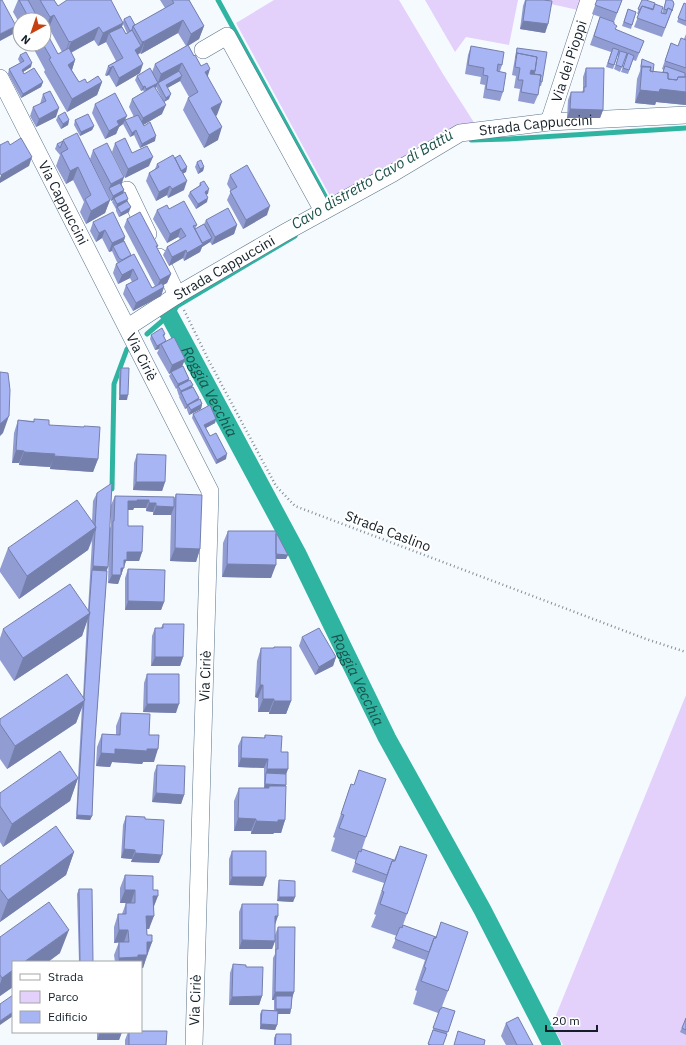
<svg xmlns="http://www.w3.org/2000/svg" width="686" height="1045" font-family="'IBM Plex Sans',sans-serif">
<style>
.green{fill:#e3d1fb}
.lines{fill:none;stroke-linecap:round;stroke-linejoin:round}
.stream{stroke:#2fb4a2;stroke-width:5}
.canal{stroke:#2fb4a2;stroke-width:18}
.minor-casing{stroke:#5b7489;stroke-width:18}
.path{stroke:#858d93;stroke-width:2.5;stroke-dasharray:1 3;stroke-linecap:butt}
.minor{stroke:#fff;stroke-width:17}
.wall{fill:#909cd2;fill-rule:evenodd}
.shaded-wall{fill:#757fab}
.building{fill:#a7b5f4;stroke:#757fab}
.labels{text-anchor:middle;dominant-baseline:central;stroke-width:4;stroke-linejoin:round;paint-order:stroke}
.street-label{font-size:14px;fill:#131e26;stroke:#fff}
.water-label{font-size:15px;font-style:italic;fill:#1b5149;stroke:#fff}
</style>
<rect width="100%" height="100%" fill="#f5faff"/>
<path class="green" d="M274,0H399L443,74L475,124L357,187L330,196L236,23Z
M425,0H518L509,45L466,37L455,52Z
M533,0H581L578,10Z
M686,695V1045H563L552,1025Z"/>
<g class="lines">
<path class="stream" d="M218,0L325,196
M471,140L508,139L686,128
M147,334L174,311L177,306L295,236
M112,489L114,384L127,349"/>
<path class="canal" id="s1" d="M167,311L297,553L387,738L482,909L552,1045"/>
<defs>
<g id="minor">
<path d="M203,50L227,36L323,211"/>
<path id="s2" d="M0,78L210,491L194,1045"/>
<path id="s3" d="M549,122L589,0"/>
<path d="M127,190L148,234"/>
<path d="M159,257L177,295"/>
<path id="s4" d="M128,327L177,295L284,233L393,173L460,133L549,122L686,115"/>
</g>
</defs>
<use href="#minor" class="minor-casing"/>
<path class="path" d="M184,310L209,361L276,486L295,506L646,639L686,652"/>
<use href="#minor" class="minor"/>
</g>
<path class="wall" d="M18,0H54L58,6L123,22L124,19L135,25L165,8L160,0H189L204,26L199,39L188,46L194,56L208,76L217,115L216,116L218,140L204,148L183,110L188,98L189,97L180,81L167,88L169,99L164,102L156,87L155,88L162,114L143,125L155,141L140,148L134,135L130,137L123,124L119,127L116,134L105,139L92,113L95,104L125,120L134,117L129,107L132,99L144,92L143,90L141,91L135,80L137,76L152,72L155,64L186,46L178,33L141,54L140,53L138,55L140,73L116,87L109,75L106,76L105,75L108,66L116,61L106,42L98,46L94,40L71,53L75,60L72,70L79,82L87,83L102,82L97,95L67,112L44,72L45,70L31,44H44L58,54L62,52L49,28L45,30L44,28V20H20V24L13,12ZM123,24L127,33L126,34L122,27Z
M525,0H543L548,24L545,33L520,29L523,6Z
M597,0H622L614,22L592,14Z
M642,0L662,13L666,0L670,16L662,37L634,27L639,14H637Z
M684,3L686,4V26L677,22Z
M628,9L636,12L631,29L622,26Z
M600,17L614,24L615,30L644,41L636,61L633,60L628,74L621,72L626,58V57L620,72L614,69L619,55H618L613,69L606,67L611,52L590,45Z
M686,34V105L656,102L655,105L635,103L637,79L640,71L641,63L642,59L653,72H663L664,70L662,69L671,43L678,46L684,39Z
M471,46L502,65L500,71L503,92L500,101L483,98L485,85L480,84L481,77L465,74L468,55Z
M517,48L542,82L541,86H539L538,95L534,104L518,101L520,89L514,88L516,76L512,75L516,52Z
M20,55L31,67L23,72L24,74L43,82L41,87L21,98L8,74L9,69L20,63L18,59Z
M586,68L603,110L600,118H567L568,100L571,92H582L583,90V77Z
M43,94L56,117L36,127L30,116L33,107L40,104Z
M58,116L69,120L68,125L61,129L56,120Z
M75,120L94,126L92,130L80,136L74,125Z
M63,140L110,200L105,213L86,224L80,212L84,202L73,180L66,184L56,166L60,155L55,149L57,144L63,141Z
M115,143L132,153L149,166L125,178L112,152Z
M93,150L122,185L124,190L123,193L127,201L129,212L119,217L116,211V208V209L112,202L113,200L111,201L90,159Z
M175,158L187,167L186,172L183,173L184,190L168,198L167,195L156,201L146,181L149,173L155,169L157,164Z
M197,162L204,167L203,171L198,174L195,167Z
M230,175L267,215L243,229L227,200L231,191L227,184Z
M200,183L208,194H206L207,202L196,209L188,196L190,192L199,186Z
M169,209L197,225L195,229L204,224L206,220L237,225L234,234L212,245L210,242L202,247L200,252L184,261L183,258L169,266L163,255L167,247L180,239L178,237L167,243L153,219L157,210Z
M127,219L158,246L157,248L171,274L167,283L163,285L164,287L161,296L133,311L123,294L126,285L132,282L130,278L118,284L113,273L116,264L118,263L117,262L112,251L109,252L102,238L96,242L90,231L93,222L125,237L124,241L131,256L152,288L155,286L124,227Z
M165,334L164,337L166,341L185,359L182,366L189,379L188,380L199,398L198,400L202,404L201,409L189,415L187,410V408L185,409L179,397L180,395L179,396L177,390V388L176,389L169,376L171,373L169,374L157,353L159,349L155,350L150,339L151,335Z
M121,368L127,400H119V372Z
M193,414L216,419L215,423L206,428L210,436L226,459L216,464L192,418Z
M34,419L49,425L98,459L93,472L50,469V467L19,465V463H12L14,433L18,420L34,421Z
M137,454L165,482L162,491L133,490L134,463Z
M97,493L110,528L111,526V505L115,496L174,499L176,494L200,549L196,562L170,561L171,515H153V512L146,511V508H134L133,510H128V526L142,552L139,561H126L118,584L108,583L109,546L107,571L95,740L92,816L90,820L76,819L78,778L70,801L3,847L0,842V793L78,778L82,706L76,723L7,769L0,759V719L83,697L87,620L82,636L14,681L0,660V638L3,629L88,610L92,541L88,550L19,599L0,572V569L8,548L92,522L93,501Z
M228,531L276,534L286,559H276L271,578L222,577L223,543Z
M128,569L164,602L161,610H125V578Z
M163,624L183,657L180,666H151L152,636L155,628H161Z
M302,637L336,657L333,666L315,675L299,646Z
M274,647L291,701L286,714H269V712H258V698L255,697L257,661L261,648H273Z
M147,674L176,713L143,712L144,683Z
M121,713L149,735L154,762H143L142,764L112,762L110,767L96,766L97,747L102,734L116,735V726Z
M265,735L281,752L286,774L285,786V820L281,833H274L273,834H251V831H234V801L239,788H264V768L238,767V746L242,737L264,738Z
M157,765L184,795L181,804L152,802L154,773Z
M351,784L366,837L362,849L394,860L400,846L407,914L403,925L436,937L441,922L448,991L441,1009L455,1011L443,1045H428L438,1013L413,1004L417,991L415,990L425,960L392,948L397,936L371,927L376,915L374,914L384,883L352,872L356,860L331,851L335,838L333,837Z
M126,816L145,819L159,863L131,862L132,859L121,858L123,825Z
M232,851L263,886L229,885V859Z
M74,852L66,875L0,922V866Z
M125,875L154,908L149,929H147V935L152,942L143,968H141V962H115L114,955L119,942L114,943V927L118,914H122L126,903H120V888Z
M279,880L295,897L293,902L277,901L278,885Z
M79,889L93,962H79L77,894Z
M242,904L275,923V935L278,927L294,992L292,999L291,1009L290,1014H277V1025L275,1030L260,1029V1014L262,1010H274V1000H272L273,958L275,954V941L272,949H239V912Z
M0,937L60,953L0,996Z
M233,964L246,967L262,996L259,1005H229L230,973Z
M686,1018V1035L680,1032Z
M506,1023L533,1045H506L501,1036Z
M97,1032H122L119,1040H97Z
M128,1032H141L166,1045H125V1040Z
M276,1034L291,1045H274V1038Z"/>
<path class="shaded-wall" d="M54,15L49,28L45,30L50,17Z
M183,20L178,33L141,54L145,41Z
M523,21L548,24L545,33L520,29Z
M123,23L119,35L109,33L106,42L98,46L103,33Z
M16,26L13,34L0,41V34Z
M204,26L199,39L186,47L191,34Z
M99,27L94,40L66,55L71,42Z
M70,41L65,54L64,55L69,42Z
M145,41L140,53L131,58L135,50L141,46L142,42Z
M75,60L71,73L68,65Z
M32,63L31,67L20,74L22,70Z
M182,63L177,76L158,83L161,74Z
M143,64L140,73L116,87L119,78Z
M113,66L109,75L106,76L110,68Z
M210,69L206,82L205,72Z
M531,70L535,71L532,79L529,78Z
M182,76L180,81L164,90L166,85Z
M43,82L41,87L21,98L23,94Z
M102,82L97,95L67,112L72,99Z
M158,83L156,87L145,94L146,89Z
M145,86L143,90L141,91L143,87Z
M660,89L686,92V105L656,102L655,105L635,103L640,90Z
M171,94L169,99L164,102L166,98Z
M222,102L217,115L207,121L211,108Z
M166,105L162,114L140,127L143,118Z
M59,108L56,117L36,127L39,119Z
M570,109L603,110L600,118H567Z
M127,116L123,124L119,127L116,134L105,139L109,131L117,121Z
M69,120L68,125L61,129L63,124Z
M94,126L92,130L80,136L81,132Z
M222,127L218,140L204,148L209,135Z
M136,130L134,135L130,137L132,133Z
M156,136L155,141L140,148L142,144Z
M32,157L29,166L0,183V178L1,175Z
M153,157L149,166L125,178L128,169Z
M78,167L73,180L66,184L70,171Z
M187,167L186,172L177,177L178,172Z
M204,167L203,171L198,174L200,169Z
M124,177L121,186L109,188L111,184Z
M187,181L184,190L168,198L172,189Z
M170,186L167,195L156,201L159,192Z
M209,189L208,194L203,196L205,192Z
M124,190L123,195L114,198L113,200L111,201L113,196Z
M208,198L207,202L196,209L198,204Z
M128,199L127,203L117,207L116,209L117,204Z
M110,200L105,213L86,224L91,211Z
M270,206L267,215L243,229L246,220Z
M131,207L129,212L119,217L121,213Z
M237,225L234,234L212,245L215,237Z
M181,228L178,237L167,243L170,234Z
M105,230L102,238L96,242L99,233Z
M125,237L122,245L113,246L112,251L109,252L112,243Z
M212,238L210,242L202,247L200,252L184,261L187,253Z
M186,250L183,258L169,266L172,257Z
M133,269L130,278L118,284L122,275Z
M171,274L167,283L156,289L160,280Z
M164,287L161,296L133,311L136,303Z
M160,344L159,349L155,350L157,346Z
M185,359L182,367L171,372V373L169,374L172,365Z
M189,379L188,383L178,386L177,388L176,389L178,384Z
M193,385L191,390L181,392L179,396L181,391Z
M120,395H128L127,400H119Z
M199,398L197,403L188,405L187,408L185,409L187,405Z
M202,404L201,409L189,415L191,410Z
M9,416L3,433L0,436V424Z
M216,419L215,423L202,430L204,425Z
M16,450L24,451L19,463H12Z
M24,452L55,454L50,467L19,465Z
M227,454L226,459L216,464L217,460Z
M54,456L98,459L93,472L50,469Z
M136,482H165L162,491L133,490Z
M137,500H149L146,508H134L133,510H125L128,501Z
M149,503H156L153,512L146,511Z
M156,506L174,507L171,515H153Z
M96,527L88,550L19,599L27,576Z
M175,548L200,549L196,562L170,561Z
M127,552H142L139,561H126L118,584L108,583L112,575Z
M273,554L288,555L286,559H271Z
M227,564L276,565L271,578L222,577Z
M93,566L108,567L105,575L92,570Z
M128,601L164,602L161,610H125Z
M90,613L82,636L14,681L23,658Z
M155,657H183L180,666H151Z
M336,657L333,666L315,675L319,667Z
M260,685H263L258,698L255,697Z
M263,699H274L269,712H258Z
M85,700L76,723L7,769L15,746Z
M274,701H291L286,714H269Z
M147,704H179L176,713L143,712Z
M115,749H158L154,762H143L142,764L112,762L110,767L96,766L101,753Z
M241,758L268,759L264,768L238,767Z
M267,769H288L285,778L266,773Z
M78,778L70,801L3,847L12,824Z
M265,784L286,785L284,789L269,786L268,789L264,788Z
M156,793L184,795L181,804L152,802Z
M77,815L92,816L90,820L76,819Z
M238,818L256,819L251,831H234Z
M278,820H285L281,833H274L273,834H251L256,821Z
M124,849L135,850L132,859L121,858Z
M74,852L66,875L0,922L8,900Z
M135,853L162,855L159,863L131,862Z
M232,877H266L263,886L229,885Z
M125,890H135L131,903H120Z
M153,896H158L153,909Z
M279,897H295L293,902L277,901Z
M146,916H154L149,929H142Z
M275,916H278L275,925Z
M69,930L60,953L48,962H24Z
M119,930H128L124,942L114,943Z
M242,940L275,941L272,949H239Z
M147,942H152L147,955Z
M138,955H147L143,968H141V962H118L119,958Z
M13,970V987L0,996V984L2,978Z
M275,992H294L291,1000L276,996L274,1000H272Z
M262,996L259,1005H229L232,997Z
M276,1009H291L290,1014H274Z
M13,1012V1016L0,1025V1021Z
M261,1024L277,1025L275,1030L260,1029Z
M100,1032H122L119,1040H97Z"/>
<path class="building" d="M0,0H2L16,26L0,34Z
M19,0H28L39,20H30Z
M40,0H54L58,6L67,0H111L123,23L103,33L99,27L71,42L70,41L69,42L54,15L50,17Z
M172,0H189L204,26L191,34L183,20L145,41L142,42L133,26L174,3Z
M526,0H543L552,1L548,24L523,21Z
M597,0H622L617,13L595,5Z
M642,0H646L655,3L653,9L642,6L640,10L638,9Z
M666,0H671L673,1L674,4L672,11V10L668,8L667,10L664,9Z
M684,3L686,4V21L678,18Z
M655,4L663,7L661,13L666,14L668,8L672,10L665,28L637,18L642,6L653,10Z
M628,9L636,12L632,25L624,22Z
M130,16L135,25L133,26L132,30L130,31L124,19Z
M600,17L614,22V24L617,26L615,29L644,41L639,53L594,36Z
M122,27L126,34L132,30L141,46L135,50L143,64L119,78L113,66L110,68L108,66L123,58L109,33Z
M44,28L58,54L69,48L75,60L68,65L79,82L85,79L87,83L98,76L102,82L72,99L49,59L51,58L43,44H44Z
M681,38L686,40V68L665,61L671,43L678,46Z
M188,45L194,56L195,55L201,66L207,63L210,69L205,72L222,102L211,108L222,127L209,135L188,98L198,92L182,63L161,74L155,64Z
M471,46L504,52L502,65L498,64L497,71L506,73L503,92L486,89L488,76L483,75L484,68L468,65Z
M517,48L547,52L542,82L540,81L541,75L534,74L535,71L537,57L517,53L516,58Z
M613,48L619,50L614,65L608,63Z
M620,51L627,53L622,67L616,65Z
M26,52L32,63L22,70L24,74L34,68L43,82L23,94L9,69L24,61L20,55Z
M517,53L537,57L535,71L531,70L530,74L541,75L538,95L521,92L523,80H518L520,68L515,67Z
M628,53L634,56L629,70L623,68Z
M642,59L654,64L653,72L650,71L651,67H641Z
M642,66L651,67L650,71L668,73V79L677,80L678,77H686V92L660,89L659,92L640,90Z
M665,66L685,73V77H678L677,80L668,79V73L663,72Z
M150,68L158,83L146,89L145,86L143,87L137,76Z
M586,68H604L603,110L570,109L571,92H584V87H586Z
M179,71L182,76L166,85L171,94L166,98L158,83Z
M154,86L166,105L143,118L132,99Z
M50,91L59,108L39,119L33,107L46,101L43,94Z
M115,93L127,116L117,121L119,125L109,131L95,104Z
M65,112L69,120L63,124L58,116Z
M88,114L94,126L81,132L75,120Z
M138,115L144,126L150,122L156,136L142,144L136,130L132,133L125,120Z
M77,133L110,200L91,211L85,199L91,195L78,167L70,171L61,153L68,149L63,140Z
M21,138L32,157L1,175L0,173V145L8,141L10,145Z
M125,138L132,153L147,146L153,157L128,169L115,143Z
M63,141L60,148L57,144Z
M107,143L124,177L111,184L93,150Z
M173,155L187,181L172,189L170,186L159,192L149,173L159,167L157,164Z
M180,155L187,167L181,171L175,158Z
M201,160L204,167L200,169L197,162Z
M247,165L270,206L246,220L230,191L237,187L230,175Z
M204,181L209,189L205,192L208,198L198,204L190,192L201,185L200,183Z
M120,183L124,190L113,196L109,188Z
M125,192L128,199L117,204L114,198Z
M127,201L131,207L121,213L117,207Z
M184,201L197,225L193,226L203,244L187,253L186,250L172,257L167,247L186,236L181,228L170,234L157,210L167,205L169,209Z
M228,208L237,225L215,237L206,220Z
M113,212L125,237L112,243L105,230L99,233L93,222Z
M140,212L158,246H156L171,274L160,280L127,219Z
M204,224L212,238L202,243L195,229Z
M124,241L131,255L122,260L119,258L113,246Z
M134,254L152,288L162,283L164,287L136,303L126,285L138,279L133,269L122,275L116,264Z
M162,328L165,334L163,335L166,341L157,346L151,335Z
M174,337L185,359L172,365L161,344Z
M183,366L189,379L178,384L171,372Z
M121,368H129L128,395H120Z
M0,372L8,373L10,390L9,416L0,424Z
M190,380L193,385L181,391L178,386Z
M193,387L199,398L187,405L181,392Z
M200,399L202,404L191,410L188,405Z
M210,405L216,419L204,425L210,436L216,433L227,454L217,460L193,414Z
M34,419L49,420V425L84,427V426L100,427L98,459L54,456L55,454L24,452V451L16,450L18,420L34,422Z
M137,454L166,455L165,482H136Z
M112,483L108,567L93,566L95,532L96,527L95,526L97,493Z
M176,494L202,495L200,549L175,548Z
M115,496L174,497V507L156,506V503H149V500H137V501H128V526H143L142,552H127V560H124V568H121V575H112L113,521H114Z
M77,500L96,527L27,576L8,548Z
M228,531H276V565L227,564Z
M276,534H277L288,555L276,554Z
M128,569L165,570L164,602L128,601Z
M92,570L107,571L95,740L92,816L77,815L84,701L85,700L84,699L89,616L90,613L89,611Z
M70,584L90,613L23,658L3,629Z
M163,624H184L183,657H155V628H163Z
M319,628L336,657L319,667L302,637Z
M274,647H291V701H274V699H263V685H260L261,648H274Z
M67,674L85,700L15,746L0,724V719Z
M147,674H179V704H147Z
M121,713L150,714L149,735H159L158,749H147V751L115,749V754L101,753L102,734L120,735Z
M265,735L282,736L281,752H288V769H267L268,759L241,758L242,737L265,738Z
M60,751L78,778L12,824L0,806V793Z
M157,765L185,766L184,795L156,793Z
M359,770L386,779L366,837L339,828L344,815L341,814L351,784L354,785Z
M266,773L286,774V785L265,784Z
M269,786H286L285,820H278V822L256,821V819L238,818L239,788H269Z
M126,816L145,817V819L164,820L162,855L135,853V850L124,849Z
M56,826L74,852L8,900L0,889V866Z
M400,846L427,855L407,914L380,904L384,892L382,891L392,861H395Z
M362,849L394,860V861H392L387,875L355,863L359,851L361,852Z
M232,851H266V877H232Z
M125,875L153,876V890H158V896H153L154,916H146L147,935H152V942H147V955H138V957L119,958V942H129L128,930H119L118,914H126V903H135V890H125Z
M279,880L295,881V897H279Z
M79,889H92L93,962H80Z
M49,902L69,930L24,962H13V970L2,978L0,975V937Z
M242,904H278V916H275V941L242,940Z
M441,922L468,932L448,991L421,981L426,968L424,967L434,938H436Z
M403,925L436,937V938H434L429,952L395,939L400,927L402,928Z
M278,927H295L294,992H275L276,949H278Z
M233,964L246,965V967H263L262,996L232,997Z
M13,995V1012L0,1021V1004Z
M276,996H292L291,1009H276Z
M442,1007L455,1011L448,1032L433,1028L440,1009H441Z
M262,1010L278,1011L277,1025L261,1024Z
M518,1017L533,1045H517L506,1023Z
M686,1018V1030L682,1028Z
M433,1030L447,1034L443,1045H431L428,1044Z
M141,1031H167L166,1045H129V1032H141Z
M458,1031L485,1040L484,1045H454Z
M276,1034H291V1045H275Z"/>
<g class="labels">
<g class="street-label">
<text stroke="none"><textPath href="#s3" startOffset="64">Via dei Pioppi</textPath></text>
<text stroke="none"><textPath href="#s4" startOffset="461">Strada Cappuccini</textPath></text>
<text stroke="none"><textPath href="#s2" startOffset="140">Via Cappuccini</textPath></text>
<text stroke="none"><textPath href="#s4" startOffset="113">Strada Cappuccini</textPath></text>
<text stroke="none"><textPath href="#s2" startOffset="313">Via Ciriè</textPath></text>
<text transform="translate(388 531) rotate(21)">Strada Caslino</text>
<text transform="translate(205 676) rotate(-88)">Via Ciriè</text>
<text transform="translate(195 1000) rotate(-88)">Via Ciriè</text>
</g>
<g class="water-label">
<text transform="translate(372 179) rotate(-30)">Cavo distretto Cavo di Battù</text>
<text stroke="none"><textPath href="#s1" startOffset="91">Roggia Vecchia</textPath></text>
<text stroke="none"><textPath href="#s1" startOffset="415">Roggia Vecchia</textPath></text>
</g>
</g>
<rect x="12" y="961" width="130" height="72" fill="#ffffff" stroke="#a1a5a8"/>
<rect x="20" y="974" width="20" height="6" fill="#ffffff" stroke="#a1a5a8"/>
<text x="48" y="981" font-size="12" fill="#131e26">Strada</text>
<rect x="20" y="991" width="20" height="12" fill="#e3d1fb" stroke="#a1a5a8"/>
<text x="48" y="1001" font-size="12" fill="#131e26">Parco</text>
<rect x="20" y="1011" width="20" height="12" fill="#a7b5f4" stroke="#a1a5a8"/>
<text x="48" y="1021" font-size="12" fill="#131e26">Edificio</text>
<g transform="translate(32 32) rotate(220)"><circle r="19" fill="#ffffff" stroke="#a1a5a8"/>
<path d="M0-3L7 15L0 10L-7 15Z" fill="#c7400f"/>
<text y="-6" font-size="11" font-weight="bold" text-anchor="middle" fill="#131e26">N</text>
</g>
<path d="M546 1025v6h51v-6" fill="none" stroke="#131e26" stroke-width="2"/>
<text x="552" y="1025" font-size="12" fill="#131e26" stroke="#ffffff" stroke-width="3" paint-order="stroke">20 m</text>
</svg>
